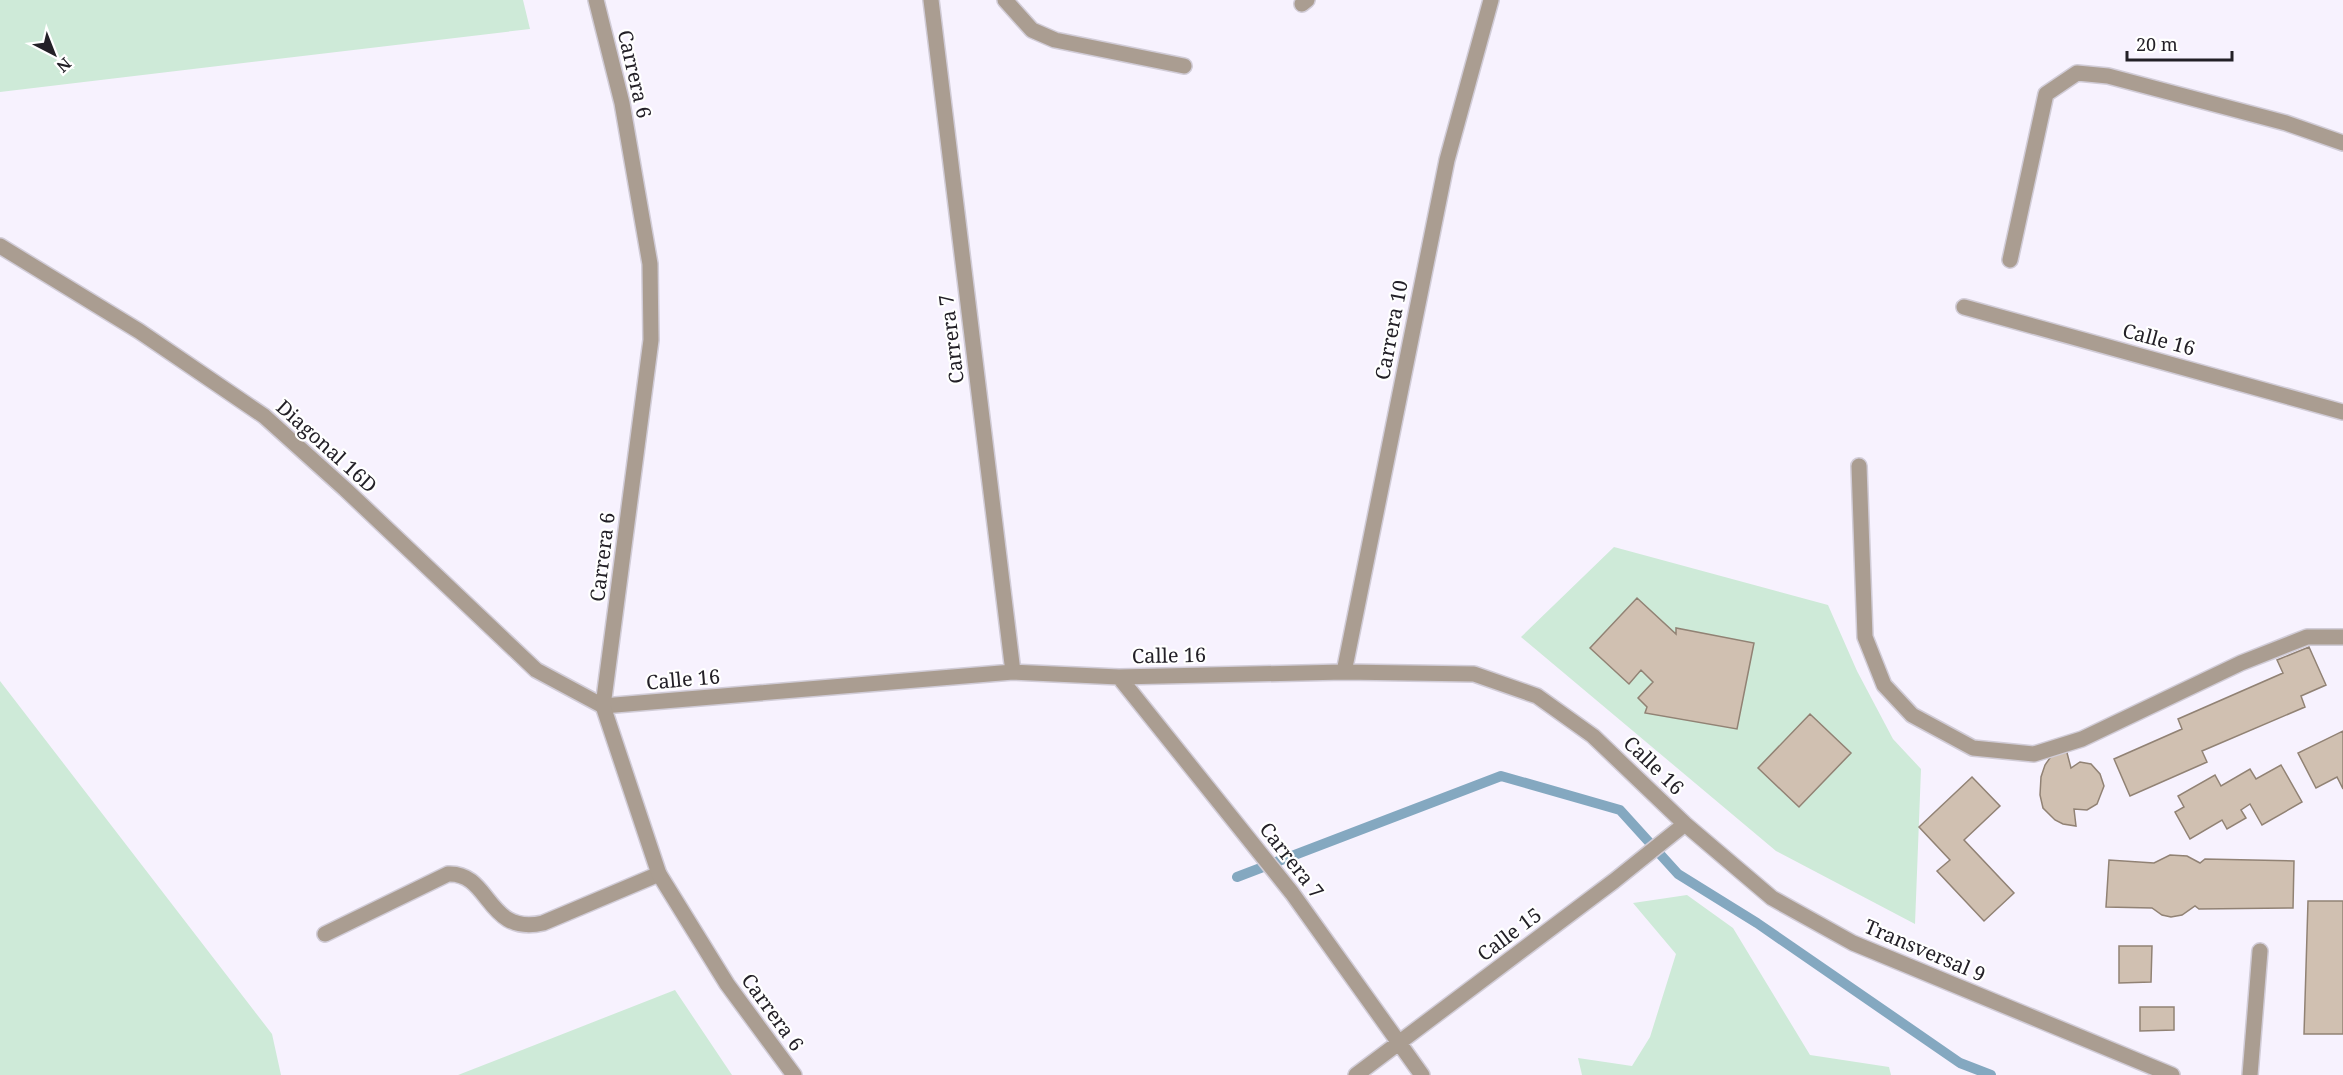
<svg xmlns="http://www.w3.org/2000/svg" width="2343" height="1075" font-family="'Noto Serif',serif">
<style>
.green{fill:#ceead8}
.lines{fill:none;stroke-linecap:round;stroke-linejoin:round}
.stream{stroke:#84a8c0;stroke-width:10}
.building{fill:#d0c0b1;stroke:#918274;stroke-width:1.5}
.service-casing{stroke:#d1ccd7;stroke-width:18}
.minor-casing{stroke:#d1ccd7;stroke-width:18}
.tertiary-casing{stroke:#d1ccd7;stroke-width:18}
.service{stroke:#aa9d91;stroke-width:15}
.minor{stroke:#aa9d91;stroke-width:15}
.tertiary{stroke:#aa9d91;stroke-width:15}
.labels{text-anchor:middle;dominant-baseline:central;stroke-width:4.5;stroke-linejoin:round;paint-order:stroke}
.street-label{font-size:20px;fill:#232027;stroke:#fff}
</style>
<rect width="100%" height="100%" fill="#f7f2fe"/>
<path class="green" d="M0,0H523L530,29L0,92Z
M1614,547L1828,605L1857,671L1893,739L1921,769L1915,924L1776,851L1521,637Z
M0,681L272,1034L281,1075H0Z
M1687,895L1733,928L1810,1055L1889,1067L1891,1075H1582L1578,1058L1632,1066L1650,1037L1676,954L1633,903Z
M675,990L732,1075H458Z"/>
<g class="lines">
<path class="stream" d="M1237,877L1501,776L1620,810L1678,874L1757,923L1960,1063L1991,1075"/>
</g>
<path class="building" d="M1637,598L1676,634V628L1754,643L1737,729L1645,713L1647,707L1638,698L1653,682L1641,670L1629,684L1590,648Z
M2309,647L2326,685L2301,696L2305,707L2202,751L2207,762L2130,796L2114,759L2182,729L2178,719L2283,673L2277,660Z
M1810,714L1851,753L1799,807L1758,768Z
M2343,731V789L2337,777L2316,788L2298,753Z
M2066,749L2071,768L2080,762L2091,764L2100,774L2104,786L2097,804L2087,810L2074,809L2076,826L2063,824L2055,820L2043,808L2040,795L2041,777L2045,765L2052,755Z
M2281,765L2302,802L2262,825L2250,804L2241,810L2246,818L2227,829L2222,820L2190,839L2175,812L2184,807L2178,796L2215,775L2221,786L2250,769L2256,779Z
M1972,777L2000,806L1964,840L2014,893L1984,921L1937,871L1950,860L1919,827Z
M2170,855L2187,856L2200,863L2205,859L2294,861L2293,908L2199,909L2195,906L2182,915L2171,917L2162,915L2152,908L2106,907L2109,860L2154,863Z
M2308,901H2343V1034H2304Z
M2119,946H2152L2151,982L2119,983Z
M2140,1007H2174V1030L2140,1031Z"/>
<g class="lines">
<defs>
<path id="service" d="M1005,0L1032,30L1055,40L1184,66
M1302,4L1307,0
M2010,260L2046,94L2077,73L2108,76L2286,123L2343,143
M1859,466L1865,637L1884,685L1912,715L1973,748L2034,754L2082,739L2241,663L2307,637H2343
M325,934L448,874C491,872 486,936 543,923L659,874
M2250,1075L2260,951"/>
<path id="minor" d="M931,0L1013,672
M0,246L139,331L264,416L345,489L536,670L603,706L1013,672L1119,677L1344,672L1474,674L1537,696L1593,736L1685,824L1772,898L1853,943L2172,1075
M1964,307L2343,412
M1344,672L1447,160L1491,0
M1119,677L1292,893L1422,1075
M1356,1075L1614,881L1685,824"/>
<path id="tertiary" d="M596,0L622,103L650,264L651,340L603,706L659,874L727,984L794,1075"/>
</defs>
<use href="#service" class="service-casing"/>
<use href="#minor" class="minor-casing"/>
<use href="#tertiary" class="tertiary-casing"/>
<use href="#service" class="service"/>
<use href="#minor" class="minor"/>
<use href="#tertiary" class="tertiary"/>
</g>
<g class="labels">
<g class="street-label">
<text transform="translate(635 74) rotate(77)">Carrera 6</text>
<text transform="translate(1391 330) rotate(-79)">Carrera 10</text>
<text transform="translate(951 339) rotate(-97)">Carrera 7</text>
<text transform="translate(2159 339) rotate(15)">Calle 16</text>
<text transform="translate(327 446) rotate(42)">Diagonal 16D</text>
<text transform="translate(602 557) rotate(-83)">Carrera 6</text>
<text transform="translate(1169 655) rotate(-1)">Calle 16</text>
<text transform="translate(683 679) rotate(-5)">Calle 16</text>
<text transform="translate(1654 765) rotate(44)">Calle 16</text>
<text transform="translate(1292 860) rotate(52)">Carrera 7</text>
<text transform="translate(1509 934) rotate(-37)">Calle 15</text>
<text transform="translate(1925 950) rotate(23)">Transversal 9</text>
<text transform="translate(773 1012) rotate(54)">Carrera 6</text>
</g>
</g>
<g transform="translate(54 54) rotate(138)" stroke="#ffffff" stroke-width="4.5" paint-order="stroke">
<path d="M0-4.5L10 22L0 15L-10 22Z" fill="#232027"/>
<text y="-9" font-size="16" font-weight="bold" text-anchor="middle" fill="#232027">N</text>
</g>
<path d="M2127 51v9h105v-9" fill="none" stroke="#232027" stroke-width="3"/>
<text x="2136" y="51" font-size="18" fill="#232027" stroke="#ffffff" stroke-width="4.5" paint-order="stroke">20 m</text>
</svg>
